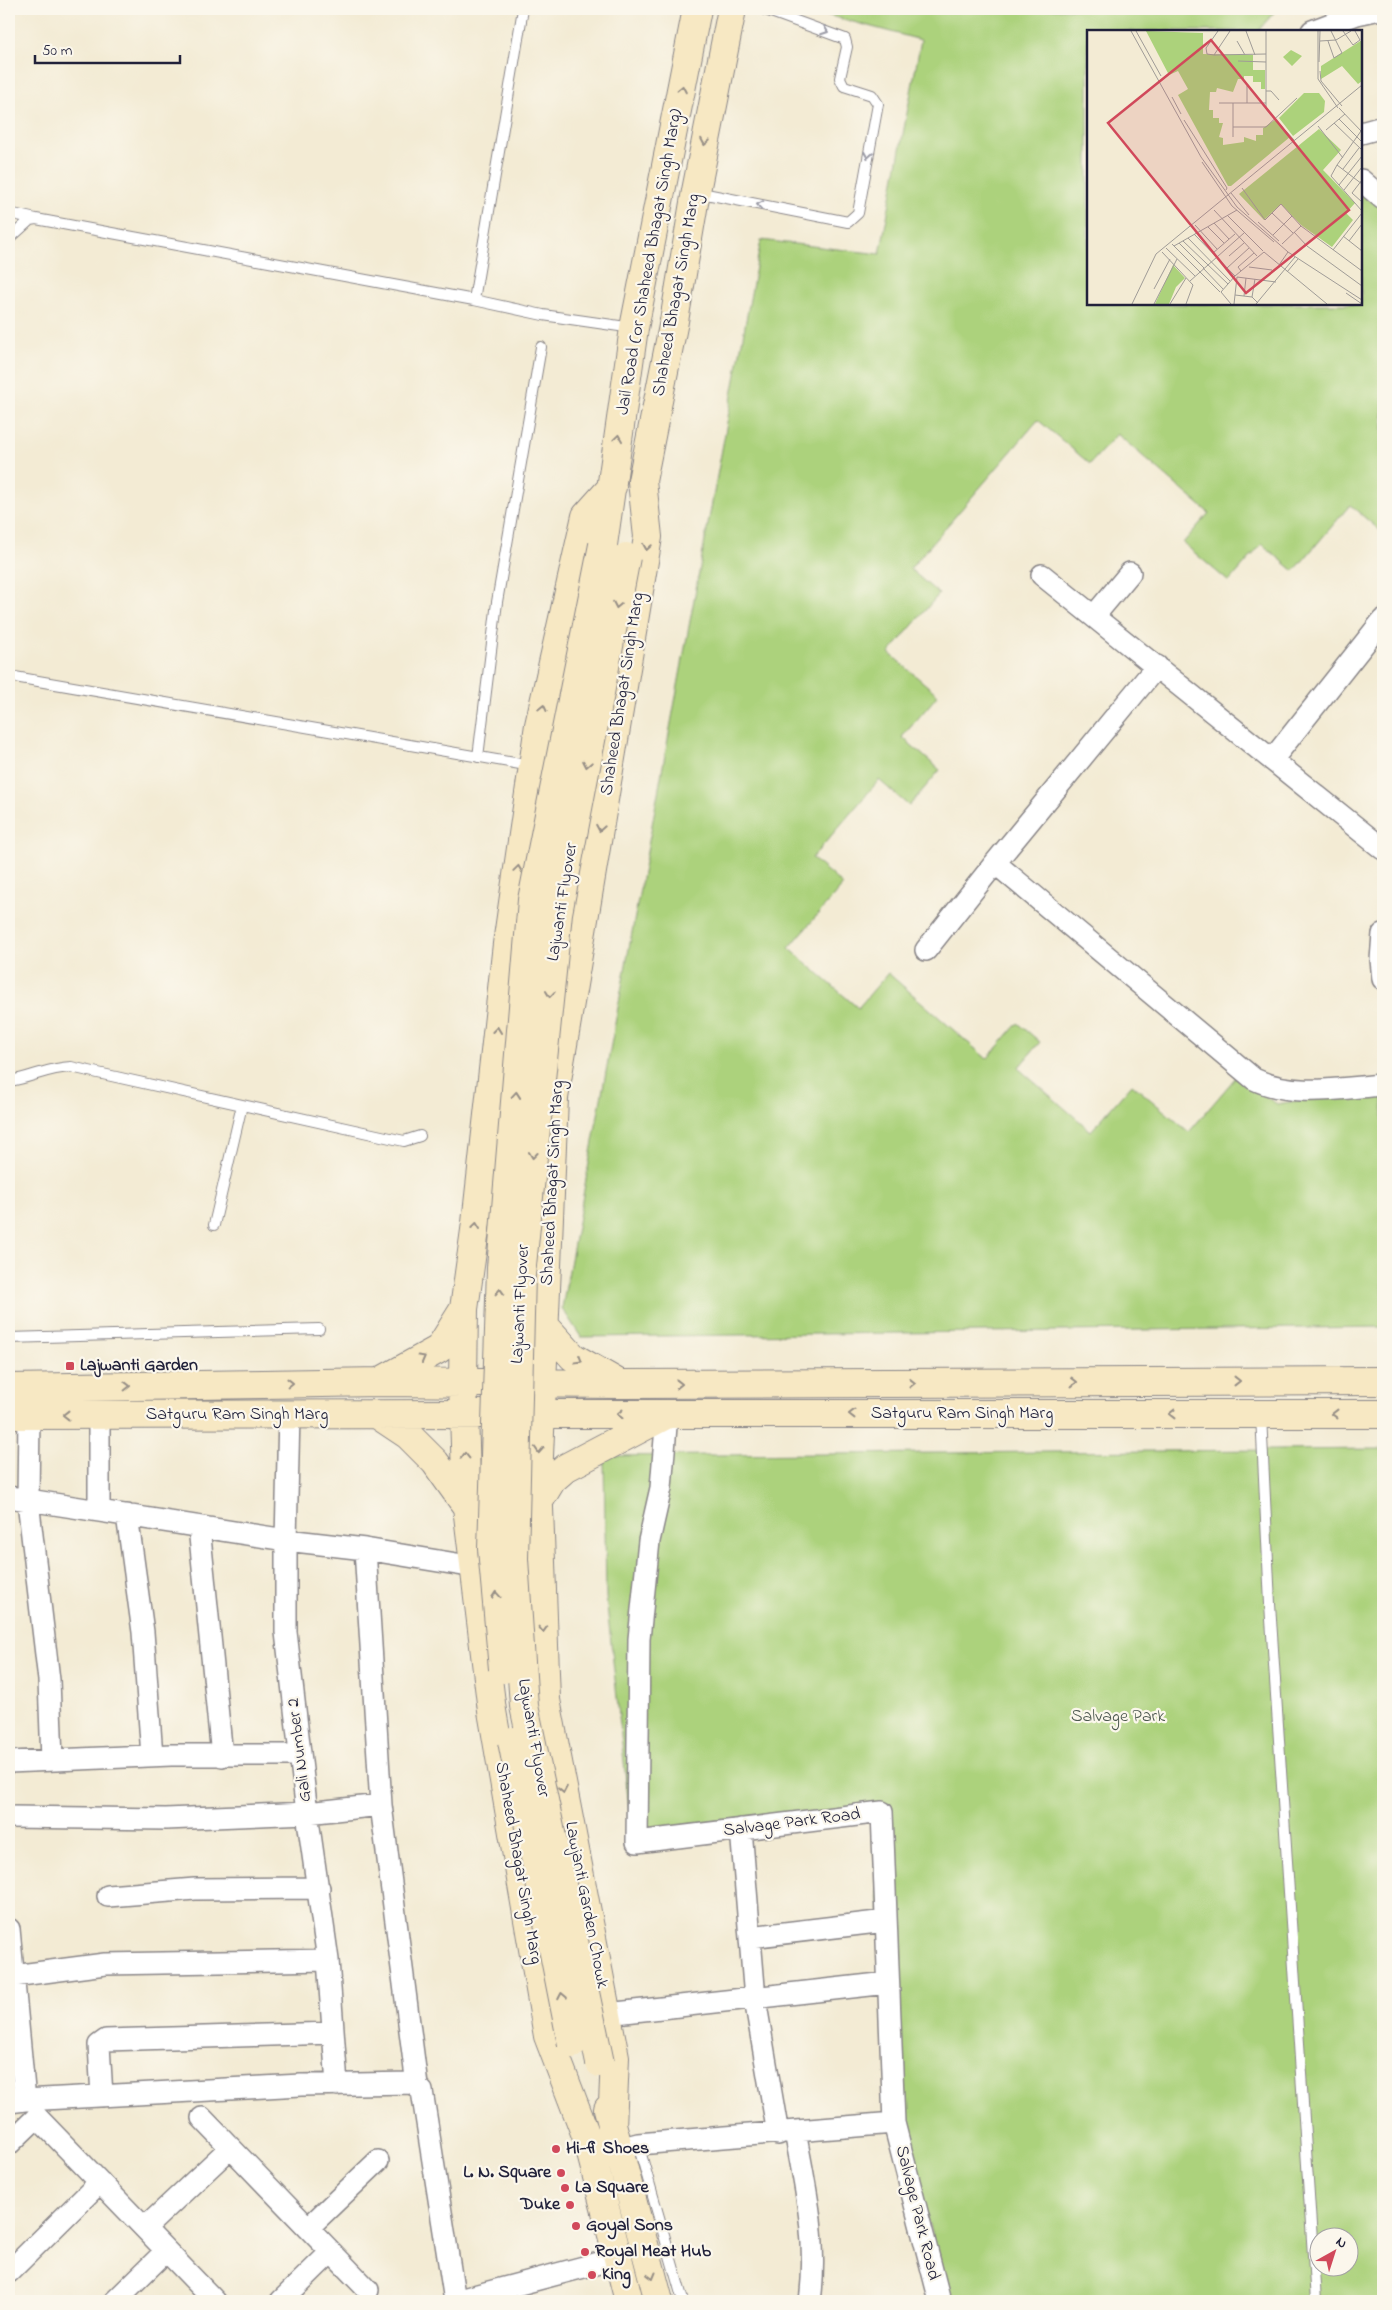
<svg xmlns="http://www.w3.org/2000/svg" width="1392" height="2310" font-family="'Indie Flower',sans-serif">
<style>
.green{fill:#acd27b;stroke:#677a5b;fill-rule:evenodd}
.lines{fill:none;stroke-linecap:round;stroke-linejoin:round}
.lane-casing{stroke:#8a8688;stroke-width:12}
.street-casing{stroke:#8a8688;stroke-width:24}
.secondary-casing{stroke:#8a8688;stroke-width:30}
.lane{stroke:#fff;stroke-width:10}
.street{stroke:#fff;stroke-width:21}
.secondary{stroke:#f7e8c3;stroke-width:28}
.secondary-bridge-casing{stroke:#8a8688;stroke-width:30;stroke-linecap:butt}
.secondary-bridge{stroke:#f7e8c3;stroke-width:28}
.oneway{stroke:#9c9ca7}
.oneway2{stroke:#978f86}
.poi-dot{fill:#d1495b;stroke:#fbf7ec;stroke-width:2}
.labels{text-anchor:middle;dominant-baseline:central;stroke-width:4.5;stroke-linejoin:round;paint-order:stroke}
.street-label{font-size:18px;fill:#22223b;stroke:#fbf7ec}
.poi-label{font-size:18px;font-weight:bold;fill:#22223b;stroke:#fbf7ec;text-anchor:start}
.park-label{font-size:18px;fill:#4b574e;stroke:#fbf7ec}
.inset-road{fill:none;stroke:#9f9b97;stroke-width:1}
.view{fill:#d1495b;fill-opacity:0.15;stroke:#d1495b;stroke-width:2.5}
.inset-edge{fill:none;stroke:#22223b;stroke-width:2.5}
</style>
<rect width="100%" height="100%" fill="#fbf7ec"/>
<filter id="ink" filterUnits="userSpaceOnUse"><feTurbulence type="fractalNoise" baseFrequency=".02" numOctaves="2"/><feDisplacementMap in="SourceGraphic" scale="10" xChannelSelector="R" yChannelSelector="G"/><feConvolveMatrix kernelMatrix="1 2 1 2 8 2 1 2 1" color-interpolation-filters="sRGB"/></filter>
<filter id="wash" filterUnits="userSpaceOnUse"><feTurbulence type="fractalNoise" baseFrequency=".0096" numOctaves="4" result="noise"/><feDisplacementMap in="SourceGraphic" scale="20" xChannelSelector="R" yChannelSelector="G"/><feGaussianBlur stdDeviation="1.12" result="paint"/><feColorMatrix in="noise" values="0 0 0 0 0 0 0 0 0 0 0 0 0 0 0 0 0 1.4 0 .05"/><feComposite in="paint" operator="in"/></filter>
<g filter="url(#wash)">
<rect width="100%" height="100%" fill="#f3ebd4"/>
<path class="green" d="M812,9H1277L1258,31H1088V304H1361V173L1383,192V533L1350,505L1294,571L1262,544L1229,582L1183,543L1209,513L1117,434L1090,464L1038,420L910,569L939,594L889,653L938,695L902,737L940,770L909,806L879,780L812,858L843,885L789,948L858,1008L888,973L987,1059L1018,1023L1040,1042L1018,1068L1091,1131L1132,1084L1189,1132L1236,1077L1277,1104L1383,1087V1327L581,1337L562,1308L761,240L880,254L921,40L812,11Z
M1383,1449V2301H951L898,2121L871,1813L632,1835L606,1597L604,1456ZM1320,2238H1350V2268H1320Z"/>
</g>
<g filter="url(#ink)">
<g class="lines">
<defs>
<path id="lane" d="M696,192L848,222L858,213L878,104L872,95L844,86L840,78L847,47L845,39L763,9
M9,213L36,219
M9,239L30,220L36,219L474,300L543,315L633,328
M474,300L523,9
M9,676L532,766
M478,757L497,602L541,347
M9,1081C32,1078 46,1068 71,1067L404,1141L420,1136
M214,1225L242,1105
M9,1338L319,1329
M1261,1415L1270,1604L1316,2301
M638,2144L683,2301"/>
<path id="street" d="M1312,31L1357,14L1380,9
M1361,133L1383,127
M1361,180L1383,199
M1042,575L1383,849
M1094,616L1130,573
M1272,760L1383,620
M995,863L1254,1079C1293,1098 1341,1088 1383,1085
M1383,934L1381,960L1383,979
M926,950L995,863L1157,666
M667,1414L661,1488L649,1541L639,1639L637,1842L882,1812L894,2123L940,2301
M29,1415L28,1501L49,1680L52,1760
M289,1415L286,1540V1632L307,1813L328,1960L337,2085
M9,1497L286,1540L365,1549L475,1567
M99,1511V1415
M127,1515L143,1632L152,1756
M199,1527L222,1756
M365,1549L381,1805L417,2085
M9,1762L171,1755H300
M9,1817L166,1819L307,1813L381,1805
M741,1829L755,1999L778,2134
M108,1896L195,1889L319,1888
M9,1929L25,2100L9,2102
M750,1937L886,1921
M13,1976L105,1964L328,1960
M607,2014L888,1983
M102,2096L99,2045L106,2040L333,2033
M25,2100L301,2085L412,2083L422,2091L455,2301
M202,2118L368,2290
M795,2132C806,2190 818,2242 810,2301
M9,2144L37,2117L215,2301
M619,2149L638,2144L894,2123
M145,2228L230,2148
M308,2228L378,2161
M9,2272L100,2182
M115,2301L166,2251
M281,2301L331,2252
M455,2301L618,2258"/>
<path id="secondary" d="M612,487L586,516L539,725L507,944L476,1223L464,1309L463,1383L467,1507L492,1711L548,2036L587,2138L629,2301
M603,545L634,328L697,9
M545,1326L573,1357L618,1383
M381,1381L439,1349L464,1309
M9,1388L380,1382L621,1384L1383,1381
M522,1414H1383
M9,1415L482,1414
M378,1415L408,1435L435,1462L467,1507
M538,1503L552,1480L567,1467L664,1416
M608,2109L659,2301
M612,2127L615,2057L546,1700L538,1480L554,1098L648,537L642,481L674,321L696,191L732,9"/>
</defs>
<use href="#lane" class="lane-casing"/>
<use href="#street" class="street-casing"/>
<use href="#secondary" class="secondary-casing"/>
<use href="#lane" class="lane"/>
<use href="#street" class="street"/>
<use href="#secondary" class="secondary"/>
<defs>
<path id="secondary-bridge" d="M503,1669L492,1549L501,1268L532,900L603,545
M512,1741L572,2044
M600,2063L524,1706L514,1559L521,1275L558,913L626,557"/>
</defs>
<use href="#secondary-bridge" class="secondary-bridge-casing"/>
<use href="#secondary-bridge" class="secondary-bridge"/>
</g>
<defs><path id="oneway-chevron" d="M-2-3.5L2.5 0L-2 3.5" fill="none" stroke-width="1.6" stroke-linecap="round" stroke-linejoin="round" transform="scale(1.25)"/></defs>
<g class="oneway">
<use href="#oneway-chevron" transform="translate(825 31) rotate(20)"/>
<use href="#oneway-chevron" transform="translate(868 155) rotate(100)"/>
<use href="#oneway-chevron" transform="translate(760 205) rotate(-169)"/>
</g>
<g class="oneway2">
<use href="#oneway-chevron" transform="translate(682 89) rotate(-79)"/>
<use href="#oneway-chevron" transform="translate(705 142) rotate(101)"/>
<use href="#oneway-chevron" transform="translate(618 438) rotate(-82)"/>
<use href="#oneway-chevron" transform="translate(647 547) rotate(99)"/>
<use href="#oneway-chevron" transform="translate(617 605) rotate(101)"/>
<use href="#oneway-chevron" transform="translate(543 708) rotate(-77)"/>
<use href="#oneway-chevron" transform="translate(587 764) rotate(101)"/>
<use href="#oneway-chevron" transform="translate(600 828) rotate(100)"/>
<use href="#oneway-chevron" transform="translate(518 869) rotate(-82)"/>
<use href="#oneway-chevron" transform="translate(550 994) rotate(96)"/>
<use href="#oneway-chevron" transform="translate(497 1030) rotate(-84)"/>
<use href="#oneway-chevron" transform="translate(516 1095) rotate(-85)"/>
<use href="#oneway-chevron" transform="translate(533 1155) rotate(96)"/>
<use href="#oneway-chevron" transform="translate(476 1226) rotate(-83)"/>
<use href="#oneway-chevron" transform="translate(500 1292) rotate(-88)"/>
<use href="#oneway-chevron" transform="translate(422 1358) rotate(-29)"/>
<use href="#oneway-chevron" transform="translate(579 1360) rotate(31)"/>
<use href="#oneway-chevron" transform="translate(1237 1381)"/>
<use href="#oneway-chevron" transform="translate(1074 1382)"/>
<use href="#oneway-chevron" transform="translate(290 1383) rotate(-1)"/>
<use href="#oneway-chevron" transform="translate(912 1383)"/>
<use href="#oneway-chevron" transform="translate(679 1384)"/>
<use href="#oneway-chevron" transform="translate(127 1386) rotate(-1)"/>
<use href="#oneway-chevron" transform="translate(620 1414) rotate(180)"/>
<use href="#oneway-chevron" transform="translate(852 1414) rotate(-180)"/>
<use href="#oneway-chevron" transform="translate(1172 1414) rotate(-180)"/>
<use href="#oneway-chevron" transform="translate(1335 1414) rotate(-180)"/>
<use href="#oneway-chevron" transform="translate(66 1415) rotate(180)"/>
<use href="#oneway-chevron" transform="translate(539 1450) rotate(93)"/>
<use href="#oneway-chevron" transform="translate(465 1456) rotate(-91)"/>
<use href="#oneway-chevron" transform="translate(496 1595) rotate(-95)"/>
<use href="#oneway-chevron" transform="translate(543 1629) rotate(88)"/>
<use href="#oneway-chevron" transform="translate(563 1790) rotate(79)"/>
<use href="#oneway-chevron" transform="translate(562 1996) rotate(-101)"/>
<use href="#oneway-chevron" transform="translate(652 2276) rotate(75)"/>
</g>
</g>
<g class="poi-dot">
<rect x="65" y="1361" width="10" height="10" rx="2.5"/>
<circle cx="556" cy="2149" r="5"/>
<circle cx="561" cy="2173" r="5"/>
<circle cx="565" cy="2188" r="5"/>
<circle cx="570" cy="2205" r="5"/>
<circle cx="576" cy="2226" r="5"/>
<circle cx="585" cy="2252" r="5"/>
<circle cx="592" cy="2275" r="5"/>
</g>
<g class="labels">
<g class="street-label">
<text transform="translate(650 262) rotate(-80)">Jail Road (or Shaheed Bhagat Singh Marg)</text>
<text transform="translate(677 295) rotate(-80)">Shaheed Bhagat Singh Marg</text>
<text transform="translate(623 694) rotate(-81)">Shaheed Bhagat Singh Marg</text>
<text transform="translate(563 902) rotate(-81)">Lajwanti Flyover</text>
<text transform="translate(553 1183) rotate(-87)">Shaheed Bhagat Singh Marg</text>
<text transform="translate(521 1304) rotate(-87)">Lajwanti Flyover</text>
<text x="962" y="1414">Satguru Ram Singh Marg</text>
<text x="237" y="1415">Satguru Ram Singh Marg</text>
<text transform="translate(533 1738) rotate(80)">Lajwanti Flyover</text>
<text transform="translate(300 1750) rotate(-97)">Gali Number 2</text>
<text transform="translate(792 1823) rotate(-7)">Salvage Park Road</text>
<text transform="translate(518 1863) rotate(80)">Shaheed Bhagat Singh Marg</text>
<text transform="translate(586 1905) rotate(79)">Lawjanti Garden Chowk</text>
<text transform="translate(917 2213) rotate(76)">Salvage Park Road</text>
</g>
<g class="poi-label">
<text x="80" y="1366">Lajwanti Garden</text>
<text x="566" y="2149">Hi-fi Shoes</text>
<text x="551" y="2173" text-anchor="end">L. N. Square</text>
<text x="575" y="2188">La Square</text>
<text x="560" y="2205" text-anchor="end">Duke</text>
<text x="586" y="2226">Goyal Sons</text>
<text x="595" y="2252">Royal Meat Hub</text>
<text x="602" y="2275">King</text>
</g>
<g class="park-label">
<text x="1118" y="1717">Salvage Park</text>
</g>
</g>
<g transform="translate(1087 30)">
<rect width="275" height="275" fill="#f3ebd4"/>
<path d="M59,1L116,3V24L166,25V40H178V59H174V52H166V46H157V49H151L146,62L130,58L129,62H123L122,80H126V88H132V93H136L132,107L136,108V115L157,112V107L169,111V105H176V98L188,90L203,107L144,156H141L91,65L101,59L91,41L82,45ZM275,10V51L271,54L255,36L234,49V36ZM204,20L215,26L205,36L196,27ZM217,63H232L238,71L237,82L206,106L192,88ZM232,99L254,120L236,140L268,173L259,183L266,190L245,217L214,195L194,174L177,190L152,164ZM86,235L98,248L89,257L82,274H68Z" fill="#acd27b"/>
<path class="inset-road" d="M44,1L114,127L150,177L201,222L275,270M49,1L74,46M143,1L127,25L179,24M159,1L168,25M179,1V79L207,110M231,1V49L251,78M256,1L266,15L273,10L268,1M150,11L158,25M233,11L249,10L264,1M241,11L247,28L255,23L244,1M127,25L120,24L119,18L131,1M151,31L179,32M232,32L233,1M233,41L234,51L255,76M160,56V73M179,61H184L192,70M85,67L94,84M132,73H179M252,78L275,102M252,89L275,112M97,90L140,158L139,160M247,93L275,120M231,96L256,128M146,97H179L210,68M239,100L258,84M274,101L250,135L275,154M146,107V73M115,132L145,176L187,212M250,135L244,146L275,181M256,139L272,118M275,150L265,163L275,172M252,155L275,126M155,158L178,190L194,174L214,196L275,241M257,160L275,137M144,163L162,185M127,180L170,226M185,183L206,203M140,185L176,221M171,192L192,211M127,193L142,209M108,195L130,219M121,197L137,213M207,202L220,216L275,256M107,204L148,246L134,262L144,274M186,205L205,186M256,206L275,221M101,208L143,251M96,211L141,254M262,211L275,194M92,213L117,238M85,214L87,216L150,180M195,214L214,196M87,216L133,262M79,218L108,246M246,220L275,183M75,222L106,255L99,274M126,223L148,204M142,226L157,213M192,235L201,222M162,237L185,240M116,238L136,259M140,238L162,218M154,241L151,237L167,223M200,242L211,229M148,246L177,222L240,274M103,251L157,203M67,259L83,229M259,263L275,274M148,265L165,267L171,273M157,266L159,248M165,267L168,249M45,274L69,224L275,55M67,274L90,229M83,274L99,248M147,274L150,247L189,252M169,274L208,227"/>
<path class="view" d="M124,10L262,180L159,263L21,93Z"/>
<rect width="275" height="275" class="inset-edge"/>
</g>
<rect width="1392" height="2310" fill="none" stroke="#fbf7ec" stroke-width="30"/>
<g transform="translate(1334 2252) rotate(39)"><circle r="24" fill="#fbf7ec" stroke="#a4a2a5"/>
<path d="M0-4L9 19L0 12L-9 19Z" fill="#d1495b"/>
<text y="-8" font-size="14" font-weight="bold" text-anchor="middle" fill="#22223b">N</text>
</g>
<path d="M35 55v8h145v-8" fill="none" stroke="#22223b" stroke-width="2.5"/>
<text x="42" y="55" font-size="15" fill="#22223b" stroke="#fbf7ec" stroke-width="4" paint-order="stroke">50 m</text>
</svg>
